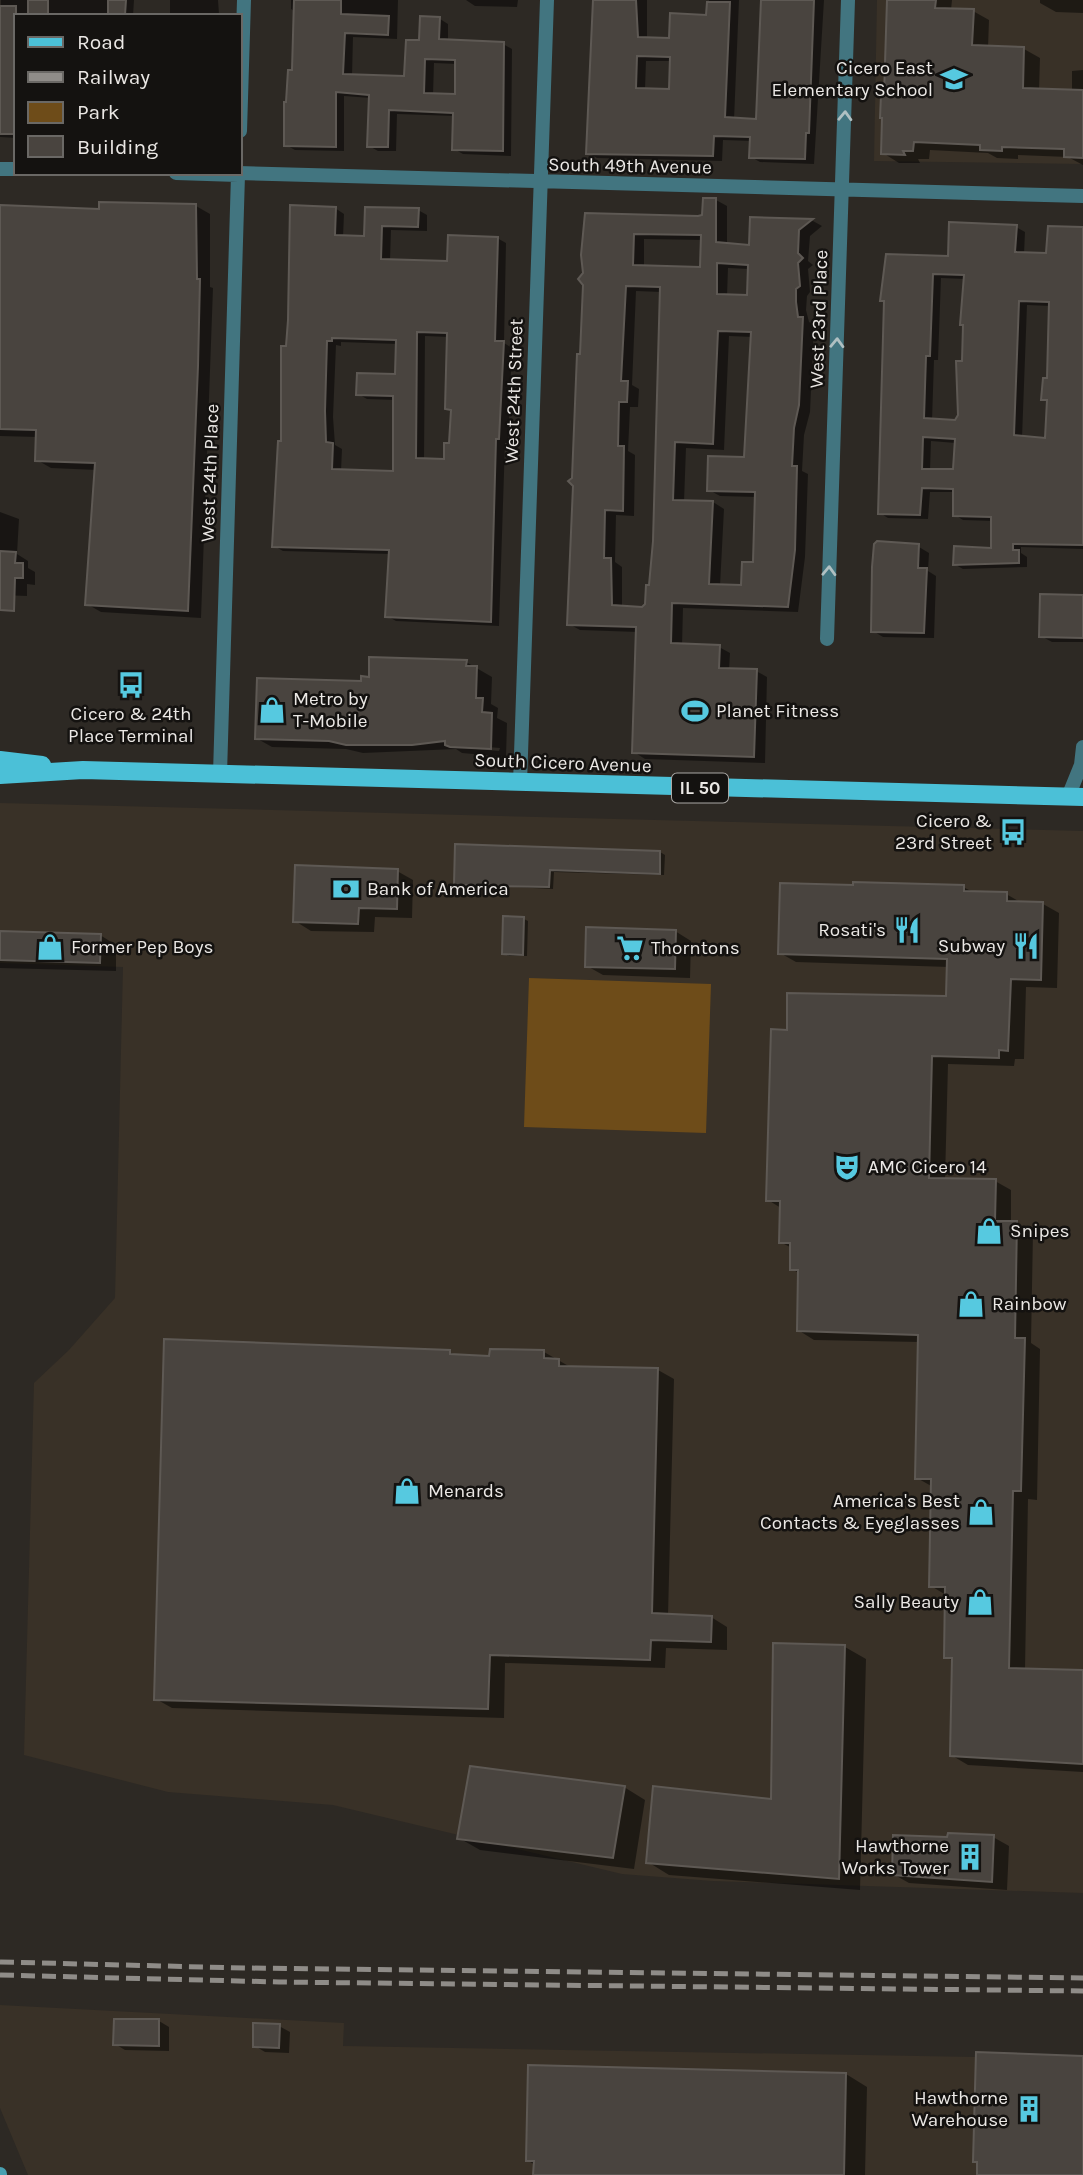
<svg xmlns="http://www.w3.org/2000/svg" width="1083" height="2175" font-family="Karla,sans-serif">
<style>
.built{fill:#393127}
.green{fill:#6e4c19}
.shadow{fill:#0007;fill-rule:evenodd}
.building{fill:#49443f;stroke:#5e5954;stroke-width:2;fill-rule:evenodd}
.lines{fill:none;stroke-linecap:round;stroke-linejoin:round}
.minor{stroke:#427580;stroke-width:14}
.tertiary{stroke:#427580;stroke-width:14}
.secondary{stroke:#49a0b1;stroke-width:14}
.primary{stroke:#4bc0d7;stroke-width:18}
.rail{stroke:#8f8c88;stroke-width:5;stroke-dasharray:14 7;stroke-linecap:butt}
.oneway{stroke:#b0c0c2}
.labels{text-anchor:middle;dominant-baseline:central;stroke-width:5;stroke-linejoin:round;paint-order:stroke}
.shield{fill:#141210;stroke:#aaa8a5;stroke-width:2}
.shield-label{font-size:18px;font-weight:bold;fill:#ebe8e5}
.poi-label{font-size:19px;fill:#ebe8e5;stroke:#141210;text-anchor:start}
.street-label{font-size:19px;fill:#ebe8e5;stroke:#141210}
</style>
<rect width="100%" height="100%" fill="#2d2924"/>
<path class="built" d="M877,0H1083V164L874,161Z
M0,803L1083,831V1893L713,1881L622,1874L333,1805L168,1792L24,1755L34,1383L69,1350L115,1298L123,967L0,963Z
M0,2005L344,2023L343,2046L1083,2059V2175H28L0,2108Z"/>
<path class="green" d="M529,978L711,984L706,1133L524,1127Z"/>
<path class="shadow" d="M1,0H134L133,16H16V138L0,137Z
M170,0H218L219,14L170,16Z
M291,0H398L397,39L353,37L352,76L405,78L421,42L440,19L448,24V41L503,44L512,49L511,156L463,154L454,149L455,116L397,114L396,151H378L369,146L371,98L344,96V151L295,150L286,145L293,72L296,12L291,9ZM434,63L457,64L456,96L433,95Z
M466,0H518L517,7L475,6Z
M594,0H647V39L671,40L708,16L709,0H739L734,120L758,121L763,0H824L814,164L760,162L751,157L752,141L723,140L722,161L597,158L588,153ZM646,61H671V90L645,89Z
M889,0H952L951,10L973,11L989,20L988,48L1024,49L1040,58L1039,91L1072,92V71L1083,70V165L1068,157L1018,155V159L997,158L988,153L930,150L929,159H918L920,163H899L883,153Z
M1040,0H1083V13L1056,12L1040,3Z
M716,200L727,206V245L750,246L751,218L813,221L822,226L810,236L808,261L813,265L808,269L810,292L807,296L806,310L809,322L814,325L810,412L804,435L802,471L808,474L805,557L798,612L683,608L682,646L719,647L730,653L729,670L756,671L767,677L765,763L645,759L634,752L638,632L580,630L569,624L587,214L704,216ZM644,239L703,240L701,268L644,267ZM728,268L749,269V296H727ZM636,291L661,292L654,541L651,587L647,605L642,608H622V567L615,562L616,515L634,516L635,455L628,451L630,407H638L639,389L632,385ZM729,336L753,337L746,459L709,490L720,496L757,497L755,564L743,587L720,586L724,509L713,502H684L686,448L724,450Z
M196,206L210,214V287L213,288L201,618L101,612L87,604L97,470L51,468L37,460V437L0,436V207L100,211Z
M335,208L344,214L343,237L366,238L367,208L418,210L427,215V231L391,230L390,261L449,263L497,238L506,243L504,343L512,348L508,443H505L499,626L396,621L387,616L391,554L283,551L274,546L288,348ZM425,336L449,337L447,408L452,412L451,445L446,460H424ZM341,342L398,344L397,375L358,394L367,399L395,400L394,473L341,471L342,449L335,445L333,417L336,345L341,346Z
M1016,227L1025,232L1024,254L1048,255L1083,229V549L1021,547V553L1027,557V567L963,569L954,564L992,550L993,521L963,520L955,515V492H930L928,519L888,518L880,513L886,303L882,300L949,258ZM941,278L966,279L960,416L956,422L932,421L934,360H938ZM1027,305L1051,306L1049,380L1043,399L1049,402L1047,440L1022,438ZM931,441L956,443L955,471H930Z
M0,512L19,519L17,554L28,561V568L35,572V585L27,584V596L0,595Z
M919,547L929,553L928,571L936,576L934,638L883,637L873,631Z
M1083,597V642H1052L1041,636Z
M466,662L492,677L491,704L498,708L497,718L507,723L506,757L462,753L456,749L363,753L346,749L272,747L256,738L370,678ZM449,744L500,748L499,751L453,747Z
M660,852L665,855L664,875L554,872L553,889L456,884Z
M397,871L413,880L412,918L375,917L374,932L311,931L295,921Z
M963,887L975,893L1006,894L1022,903L1043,904L1059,913L1057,988L1026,987L1024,1059H1015L1014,1066L948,1064L945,1180L995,1181L1011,1190V1223L1033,1232L1031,1343L1040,1349L1037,1500L1028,1499L1025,1670L1083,1672V1772L968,1765L951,1755L954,1661L945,1657L946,1595L931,1586L933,1487L917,1478L920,1342L814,1340L798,1330L800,1274L792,1269V1248L780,1242L781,1208L768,1200L788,1031L947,998L949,967L796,962L780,953Z
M524,919L528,921L527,956H508L504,953Z
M675,931L691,941L690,978L603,975L587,966Z
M0,933L100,935L116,945V971L0,968Z
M449,1352L457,1356L491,1358L544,1352L572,1368L658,1370L674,1379L668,1616L711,1617L727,1627V1650L666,1648L665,1668L505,1663L504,1718L172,1708L156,1699Z
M845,1647L866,1659L860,1890L669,1875L648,1862L772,1801Z
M624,1787L645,1800L634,1869L480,1850L459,1838Z
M993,1837L1009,1846L1007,1890L909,1883L893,1874L949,1839Z
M159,2021L169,2027V2051L125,2050L115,2044Z
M279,2026L290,2032L289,2053L265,2052L255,2046Z
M846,2074L867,2087L865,2175H535V2165L527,2160Z"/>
<path class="building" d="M28,0H48V16H28Z
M108,0H126L125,15H108Z
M294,0H341V14L389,16L388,35L345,33L343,74L404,76L406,40H419L420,16L440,17L439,39L504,42L503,151L452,150L453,113L389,110L388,147H367L369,95L336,92V147L284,146V102H286L288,70H292ZM425,59L455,60V94L424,93Z
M593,0H636L638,37L669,38L670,13L706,15L707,2H730L725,117L756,119L761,0H814L809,133H806L805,159L749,158L750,137L714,136L713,156L586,154ZM637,56L670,57L669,89L636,88Z
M887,0H936L935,8L974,9L972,45L1024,47L1023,88L1083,90V158L1064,157V149L1002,147V151L980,150V145L914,142L913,151H903L905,155L881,154L882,118H880L881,95H884Z
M0,6H16V134H0Z
M703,198H716V242L749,245L750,217L813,219L799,230L798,253L803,258L798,263L800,286L796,289V302L798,317H803L799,405L794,428L792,466H797L795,550L788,607L672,603L671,643L720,645L719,668L757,669L754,757L632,753L636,627L567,625L573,486L568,481L572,478L577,354H580L583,285L578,279L583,273L581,255L585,213L698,216L702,215ZM634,234L701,235L700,267L633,265ZM717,263L748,265L747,295L717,294ZM626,286L660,287L653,541L649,585H646L645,604L642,607L612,605L611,558H604L605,510L623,511L624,446H618L619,402H627L628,381H621ZM718,331L751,332L744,457L708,456L707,491L755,492L753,562H742L741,585L709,584L713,501L673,500L675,442L713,444Z
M99,202L196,204L197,279H200L198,366L188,611L85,605L95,463L35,461L36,430L0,429V205L99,209Z
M290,205L336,207L335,235L364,236L365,207L419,208L418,227L382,226L381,259L447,261L448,235L498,237L495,341H504L499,439H496L491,622L385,617L389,550L272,547L278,441H281V346H286L288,320ZM417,332L447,333L445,409L451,410L449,443H444V459L416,458ZM332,338L396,340L395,374L357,373L356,395L393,396V471L332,469L333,443L326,442L325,411L327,341H332Z
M949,222L1017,225L1015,252L1046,253L1048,226L1083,227V545L1013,544V550H1019V563L953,565L954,546L991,548V517L953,516V489L922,488L920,515L878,514L884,301H880L886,254L948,256ZM933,274L964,275L960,325H963L962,361H956L958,415L955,420L924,418L926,356H930ZM1019,301L1049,302L1047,378H1043L1041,400H1047L1045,438L1014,435ZM923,437L955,439L953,469H922Z
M877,541L919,544L918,568H927L924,633L871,632L872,567L874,544Z
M0,551L16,552L15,563H23V578H15L14,611L0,610Z
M1040,594L1083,595V638L1039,637Z
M369,657L467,660L466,666H477L476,698H483L482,712L492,713L491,749L450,747L445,745V741L412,745H346L329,741L255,739L257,678L361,681V676L369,677Z
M455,844L660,851V874L550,870L549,887L454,885Z
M295,865L398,869L397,909L359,908L358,924L293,922Z
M853,882L964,885V891L1007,892V901L1043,902L1041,980L1011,979L1008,1051L999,1050V1058L932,1056L929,1178L996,1179L995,1221H1017L1015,1338H1025L1021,1491H1013L1009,1668L1083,1670V1764L950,1756L952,1658H944L945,1587H929L931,1479H915L918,1335L797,1331L798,1270H790V1243H779L780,1201H766L771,1029L787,1030V993L946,996L947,959L778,954L780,883L853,885Z
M503,916L524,917L523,955L502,954Z
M586,927L676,930L675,969L585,967Z
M0,931L101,934L100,963L0,960Z
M164,1339L450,1350V1354L489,1356L490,1349L544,1350V1358L559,1359V1366L658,1368L652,1613L712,1616L711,1642L651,1640L650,1660L490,1655L488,1709L154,1700Z
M773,1643L845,1645L839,1879L646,1863L653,1786L771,1799Z
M470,1766L625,1786L613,1858L457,1839Z
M948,1833L994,1835L992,1882L892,1875L893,1835L947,1837Z
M114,2019H159V2046L113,2045Z
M253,2023L280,2024L279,2048L253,2047Z
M976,2052L1083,2056V2175H977V2162H973Z
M528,2065L846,2073L844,2175H533L534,2161H526Z"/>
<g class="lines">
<path class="minor" d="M240,131L244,0
M238,173L1083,196
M827,639L848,0
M520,783L547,0
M1068,797L1081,765L1083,747"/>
<path class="tertiary" d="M0,169H16
M176,173L238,175L220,774"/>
<path class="secondary" d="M0,2174V2175"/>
<path class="primary" d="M0,760L42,765
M0,775L83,770L1083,797"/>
<path class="rail" d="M0,1962L245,1968L1083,1978
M0,1975L279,1982L1083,1991"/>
</g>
<defs><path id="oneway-chevron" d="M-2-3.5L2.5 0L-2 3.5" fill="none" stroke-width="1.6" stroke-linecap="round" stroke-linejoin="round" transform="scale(1.75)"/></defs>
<g class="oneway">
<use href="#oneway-chevron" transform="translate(845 116) rotate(-88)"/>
<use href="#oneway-chevron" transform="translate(837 343) rotate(-88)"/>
<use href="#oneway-chevron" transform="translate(829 571) rotate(-88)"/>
</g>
<defs>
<symbol id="school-bare" viewBox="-9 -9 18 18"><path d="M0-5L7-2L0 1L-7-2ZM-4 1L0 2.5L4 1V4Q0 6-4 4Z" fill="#56c9e0" stroke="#141210" stroke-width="2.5" paint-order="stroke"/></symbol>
<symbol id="bus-bare" viewBox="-9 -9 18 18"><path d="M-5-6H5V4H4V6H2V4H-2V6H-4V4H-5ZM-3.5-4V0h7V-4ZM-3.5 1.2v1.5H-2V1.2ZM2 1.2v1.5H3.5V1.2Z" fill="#56c9e0" stroke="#141210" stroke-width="2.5" paint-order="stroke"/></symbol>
<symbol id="shop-bare" viewBox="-9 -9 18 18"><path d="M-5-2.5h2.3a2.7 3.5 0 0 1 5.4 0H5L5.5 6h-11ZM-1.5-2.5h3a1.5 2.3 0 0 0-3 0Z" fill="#56c9e0" stroke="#141210" stroke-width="2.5" paint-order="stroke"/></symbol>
<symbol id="stadium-bare" viewBox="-9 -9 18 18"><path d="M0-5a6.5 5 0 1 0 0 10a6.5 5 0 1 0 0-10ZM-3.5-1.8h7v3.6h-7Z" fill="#56c9e0" stroke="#141210" stroke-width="2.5" paint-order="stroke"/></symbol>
<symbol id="bank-bare" viewBox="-9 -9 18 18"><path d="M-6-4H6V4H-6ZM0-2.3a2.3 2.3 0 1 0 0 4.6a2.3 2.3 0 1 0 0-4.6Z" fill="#56c9e0" stroke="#141210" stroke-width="2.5" paint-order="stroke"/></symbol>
<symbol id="restaurant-bare" viewBox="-9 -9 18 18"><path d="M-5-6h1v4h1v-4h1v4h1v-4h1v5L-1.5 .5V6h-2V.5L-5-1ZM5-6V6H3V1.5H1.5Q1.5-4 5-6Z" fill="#56c9e0" stroke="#141210" stroke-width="2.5" paint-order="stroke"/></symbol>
<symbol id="supermarket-bare" viewBox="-9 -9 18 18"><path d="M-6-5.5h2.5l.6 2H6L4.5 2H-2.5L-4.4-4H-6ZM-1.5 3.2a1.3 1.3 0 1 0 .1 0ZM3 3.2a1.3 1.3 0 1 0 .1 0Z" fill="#56c9e0" stroke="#141210" stroke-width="2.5" paint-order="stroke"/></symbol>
<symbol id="theatre-bare" viewBox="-9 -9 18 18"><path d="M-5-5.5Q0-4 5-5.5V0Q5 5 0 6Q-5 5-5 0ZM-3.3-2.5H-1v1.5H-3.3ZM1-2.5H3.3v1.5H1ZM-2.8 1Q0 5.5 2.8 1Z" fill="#56c9e0" stroke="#141210" stroke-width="2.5" paint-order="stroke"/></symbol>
<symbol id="building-bare" viewBox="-9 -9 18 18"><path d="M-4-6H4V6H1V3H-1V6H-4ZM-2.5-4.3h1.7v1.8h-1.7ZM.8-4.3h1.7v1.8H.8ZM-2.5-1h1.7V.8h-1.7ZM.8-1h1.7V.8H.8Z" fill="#56c9e0" stroke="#141210" stroke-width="2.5" paint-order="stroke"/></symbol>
</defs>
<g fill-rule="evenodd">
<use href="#school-bare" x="935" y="60" width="38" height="38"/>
<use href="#bus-bare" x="112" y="666" width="38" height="38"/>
<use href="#shop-bare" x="253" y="691" width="38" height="38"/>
<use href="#stadium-bare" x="676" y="692" width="38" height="38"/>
<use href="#bus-bare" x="994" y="813" width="38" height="38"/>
<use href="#bank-bare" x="327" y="870" width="38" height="38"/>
<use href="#restaurant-bare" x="888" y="911" width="38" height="38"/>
<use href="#restaurant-bare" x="1007" y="927" width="38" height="38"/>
<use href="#shop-bare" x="31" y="928" width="38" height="38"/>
<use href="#supermarket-bare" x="611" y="929" width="38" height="38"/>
<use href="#theatre-bare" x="828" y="1148" width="38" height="38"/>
<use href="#shop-bare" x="970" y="1212" width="38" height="38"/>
<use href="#shop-bare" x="952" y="1285" width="38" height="38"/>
<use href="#shop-bare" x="388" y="1472" width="38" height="38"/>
<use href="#shop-bare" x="962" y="1493" width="38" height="38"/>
<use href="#shop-bare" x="961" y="1583" width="38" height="38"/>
<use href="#building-bare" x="951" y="1838" width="38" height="38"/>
<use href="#building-bare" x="1010" y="2090" width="38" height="38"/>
</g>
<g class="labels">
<rect class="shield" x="672" y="773.5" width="56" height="29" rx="5"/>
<g class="shield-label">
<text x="700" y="788">IL 50</text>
</g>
<g class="poi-label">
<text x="933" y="68" text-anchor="end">Cicero East<tspan x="933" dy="22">Elementary School</tspan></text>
<text x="293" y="699">Metro by<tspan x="293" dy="22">T-Mobile</tspan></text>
<text x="716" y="711">Planet Fitness</text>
<text x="131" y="714" text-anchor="middle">Cicero &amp; 24th<tspan x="131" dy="22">Place Terminal</tspan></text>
<text x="992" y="821" text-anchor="end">Cicero &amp;<tspan x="992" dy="22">23rd Street</tspan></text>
<text x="367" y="889">Bank of America</text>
<text x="886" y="930" text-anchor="end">Rosati's</text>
<text x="1005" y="946" text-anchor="end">Subway</text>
<text x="71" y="947">Former Pep Boys</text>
<text x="651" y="948">Thorntons</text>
<text x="868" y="1167">AMC Cicero 14</text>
<text x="1010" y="1231">Snipes</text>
<text x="992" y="1304">Rainbow</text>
<text x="428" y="1491">Menards</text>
<text x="960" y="1501" text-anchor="end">America's Best<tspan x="960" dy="22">Contacts &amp; Eyeglasses</tspan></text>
<text x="959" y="1602" text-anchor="end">Sally Beauty</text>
<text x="949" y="1846" text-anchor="end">Hawthorne<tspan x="949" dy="22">Works Tower</tspan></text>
<text x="1008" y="2098" text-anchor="end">Hawthorne<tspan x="1008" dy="22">Warehouse</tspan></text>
</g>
<g class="street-label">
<text transform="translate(630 166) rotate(1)">South 49th Avenue</text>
<text transform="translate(819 319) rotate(-88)">West 23rd Place</text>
<text transform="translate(514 391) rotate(-88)">West 24th Street</text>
<text transform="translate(210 473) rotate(-88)">West 24th Place</text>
<text transform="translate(563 763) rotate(2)">South Cicero Avenue</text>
</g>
</g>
<rect x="14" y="14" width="228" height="161" fill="#141210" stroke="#6a6865" stroke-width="2"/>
<rect x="28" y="37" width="35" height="10" fill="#4bc0d7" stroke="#6a6865" stroke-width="2"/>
<text x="77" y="49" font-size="21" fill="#ebe8e5">Road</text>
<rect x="28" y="72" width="35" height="10" fill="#8f8c88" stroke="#6a6865" stroke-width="2"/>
<text x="77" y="84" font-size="21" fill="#ebe8e5">Railway</text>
<rect x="28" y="102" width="35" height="21" fill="#6e4c19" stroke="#6a6865" stroke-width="2"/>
<text x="77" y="119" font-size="21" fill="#ebe8e5">Park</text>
<rect x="28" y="136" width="35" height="21" fill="#49443f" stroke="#6a6865" stroke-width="2"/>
<text x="77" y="154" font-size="21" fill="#ebe8e5">Building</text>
</svg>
